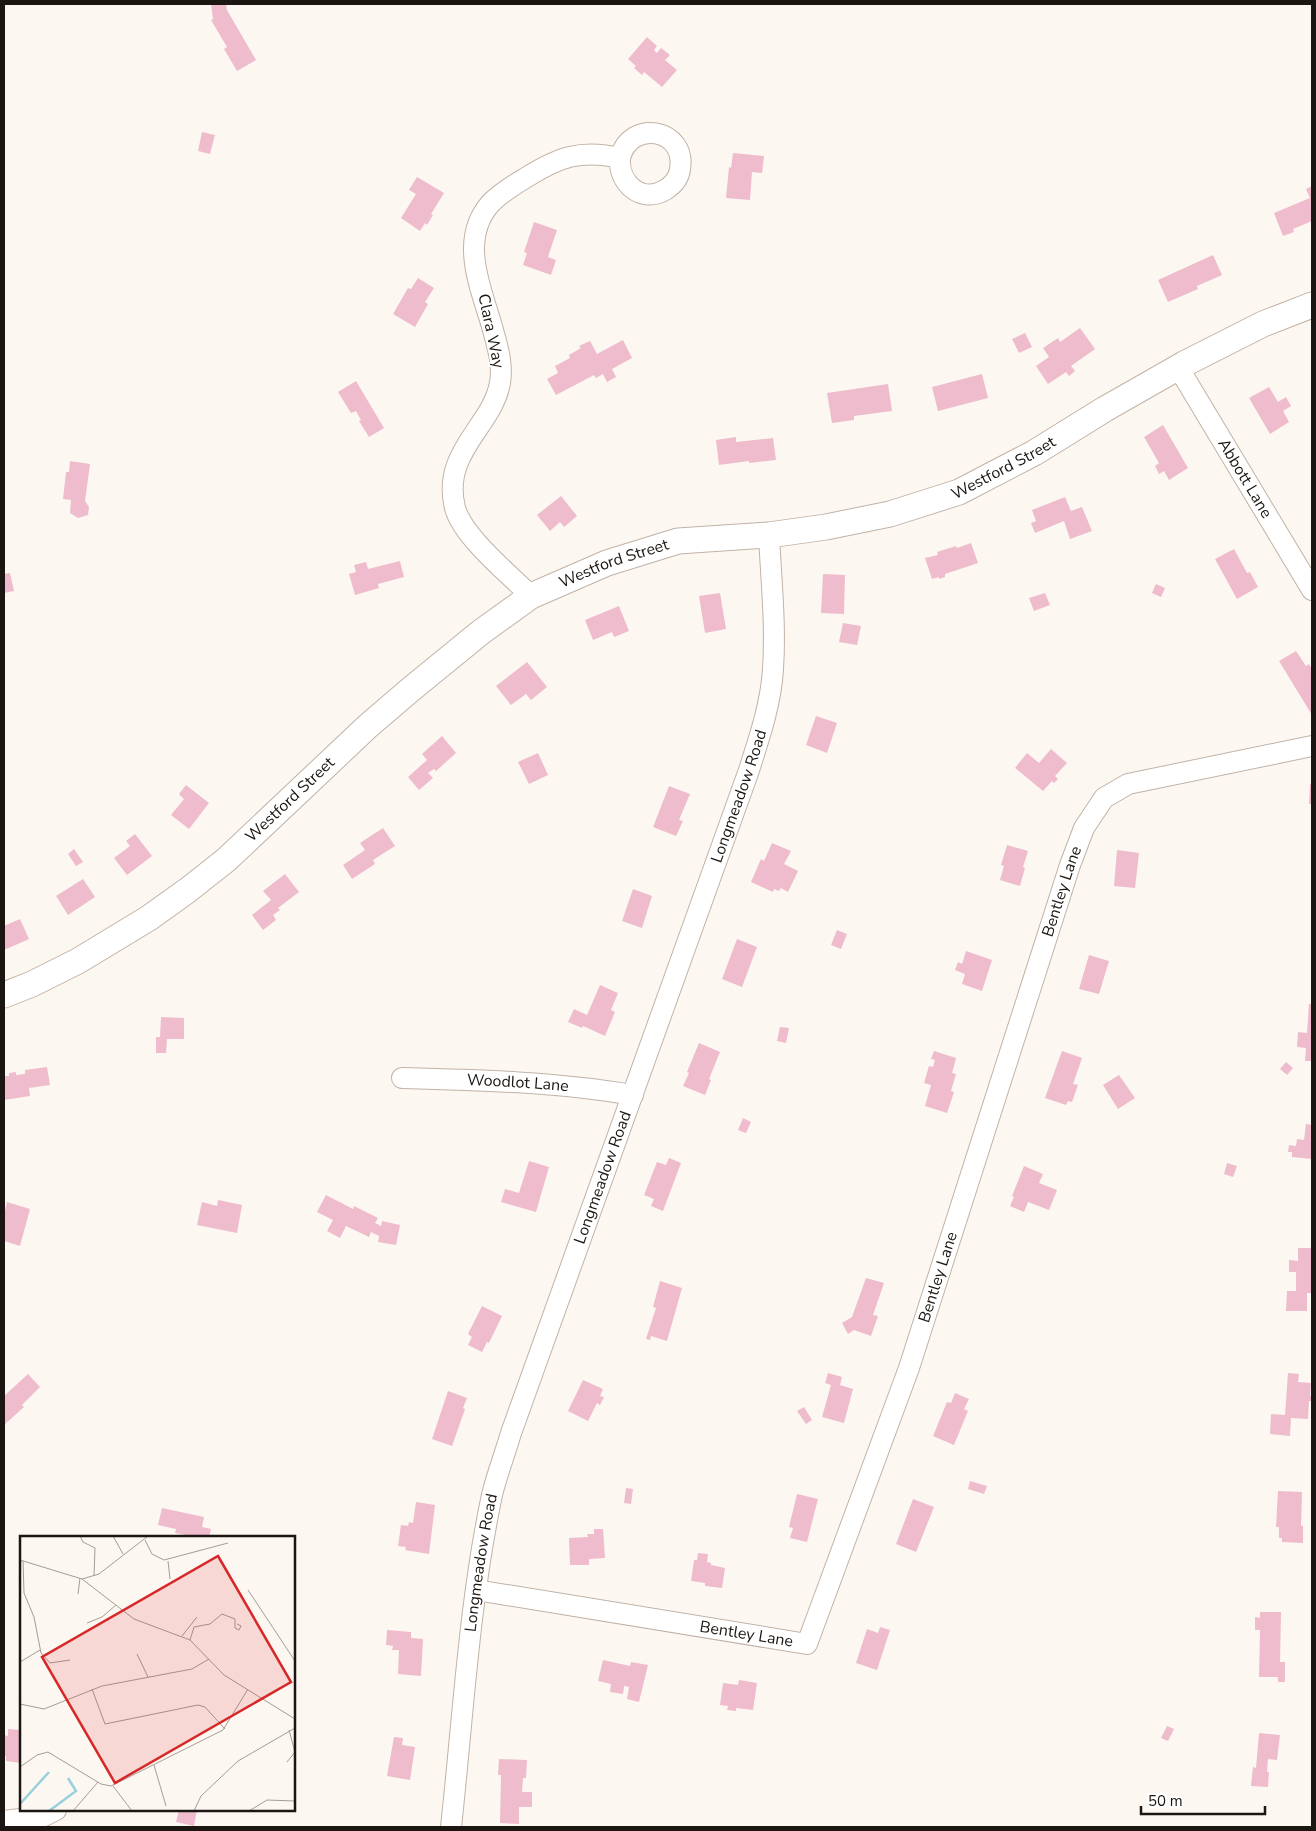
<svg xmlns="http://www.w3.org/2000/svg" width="1316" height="1831" font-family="'Nunito Sans',sans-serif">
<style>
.building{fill:#eebccc}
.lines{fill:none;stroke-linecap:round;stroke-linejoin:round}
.minor-casing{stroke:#c1b2a6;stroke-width:22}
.major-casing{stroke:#c1b2a6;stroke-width:27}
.minor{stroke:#fff;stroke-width:20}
.major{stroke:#fff;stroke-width:25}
.labels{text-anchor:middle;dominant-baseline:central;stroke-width:4;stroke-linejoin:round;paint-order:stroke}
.street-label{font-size:16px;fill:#1b1611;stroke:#fff}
.inset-river{fill:none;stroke:#98d0dc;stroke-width:2.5}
.inset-road{fill:none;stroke:#a39d98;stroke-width:1}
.view{fill:#d62828;fill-opacity:0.15;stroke:#d62828;stroke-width:2.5}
.inset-edge{fill:none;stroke:#1b1611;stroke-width:2.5}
</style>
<rect width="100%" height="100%" fill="#fdf7f2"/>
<path class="building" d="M211,4H226L227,10L256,60L237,71L224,49L227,47L211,20L213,19Z
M647,37L657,46L654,50L657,53L661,48L670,55L665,60L677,70L662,87L644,72L642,75L634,68L636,66L628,59Z
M202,132L215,135L210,154L198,151Z
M733,153L764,156L762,173L752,172L750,200L726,198L729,167L731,168Z
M417,177L444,193L431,214L433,215L427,225L425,223L420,231L401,218L416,194L409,190Z
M1312,186V221L1293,229L1294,232L1283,236L1274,213L1310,198L1306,189Z
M534,222L557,230L548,257L556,260L551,275L523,265L527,253L524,252Z
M1213,255L1222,275L1197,286L1198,289L1168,302L1158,280Z
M418,278L434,288L425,302L428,304L415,327L393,314L408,288L411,289Z
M1080,328L1095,349L1071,366L1075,371L1069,376L1066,372L1048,384L1036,366L1049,357L1043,348L1058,338L1060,342Z
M1025,333L1032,347L1019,353L1012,339Z
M623,340L632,358L612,369L616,377L607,382L603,374L596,378L594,375L556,395L547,379L558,373L555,366L570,358L569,355L581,348L579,346L590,341L597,354Z
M982,374L988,398L938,411L932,387Z
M356,381L384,428L369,437L359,421L361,420L356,411L351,413L338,392Z
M888,384L892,411L854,416V420L832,423L827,393Z
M1269,387L1278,402L1286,397L1291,406L1283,411L1289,422L1270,434L1249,398Z
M1163,425L1188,468L1169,480L1164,471L1159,474L1155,466L1159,463L1144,437Z
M736,437V442L773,438L776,460L749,463V461L719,465L716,440Z
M70,461L90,464L85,501L89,507L88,515L78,518L70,513L71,500L63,499L66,472H69Z
M561,496L577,516L564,527L560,522L550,531L537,515Z
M1065,497L1071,511L1082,507L1092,531L1070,539L1064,521L1035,533L1031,523L1036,521L1032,510Z
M971,543L978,563L945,574V577L939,579V577L932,579L925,558L938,555L937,552L956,546L957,548Z
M1234,549L1247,573L1250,572L1258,587L1237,599L1215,559Z
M400,561L404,577L378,584L379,588L355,595L349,574L356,572L354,565L366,562L368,569Z
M10,573L14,591L4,593V574Z
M823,574L845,575L844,614L821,613Z
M1156,584L1165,588L1161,597L1152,593Z
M720,593L726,629L705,633L699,596Z
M1045,593L1050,605L1034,611L1029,598Z
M619,606L629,631L614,637L612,632L593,640L585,620Z
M843,623L861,626L857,645L839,642Z
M1296,651L1306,666L1309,664L1312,669V715L1279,661Z
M527,662L547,687L531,700L526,694L511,705L496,686Z
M816,716L837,723L827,753L806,745Z
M442,736L456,753L436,771L434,769L428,773L433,778L419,790L408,777L427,760L422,754Z
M1051,749L1067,763L1055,776L1058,779L1054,783L1052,781L1043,791L1015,768L1027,753L1039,763Z
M538,753L548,775L529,784L518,762Z
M1310,784H1312V804H1309Z
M186,785L209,803L189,829L171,815L184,799L179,794Z
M669,786L690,794L679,820L683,821L676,836L653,827Z
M383,828L395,846L373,860L375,864L352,879L343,865L365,850L360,843Z
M135,834L152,856L127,875L114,858L130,846L126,841Z
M772,843L791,851L784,864L798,871L788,892L781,888L779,891L774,889L773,892L751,882L761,859L764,861Z
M1007,845L1028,851L1023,867L1025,868L1020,886L1000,880L1004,866L1001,865Z
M74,849L83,862L76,866L68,854Z
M1117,850L1139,853L1135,888L1114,886Z
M285,874L299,892L278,908L280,910L273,915L276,920L263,930L252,915L271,900L263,891Z
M83,879L95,897L68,915L56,896Z
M633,889L652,896L642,928L622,921Z
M20,919L29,939L4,950V926Z
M837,930L847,934L841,949L831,945Z
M737,939L757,947L742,987L722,979Z
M966,951L992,960L982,991L962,984L965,974L955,970L958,962L962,964Z
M1089,955L1109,961L1099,994L1079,989Z
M600,985L618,993L611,1010L615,1012L605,1036L583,1026L582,1028L568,1022L574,1009L587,1015Z
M1309,1004H1312V1061H1305L1306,1048L1297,1047L1298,1032L1307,1033Z
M161,1017L184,1018V1039H167L166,1053H156V1037H160Z
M780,1027L789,1028L786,1043L777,1041Z
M699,1043L720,1052L709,1079L711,1080L705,1095L683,1086L689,1073L687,1072Z
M934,1051L956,1058L952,1073L956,1074L951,1091L954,1092L947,1113L925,1106L931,1085L924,1083L929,1066L933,1067L935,1060L931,1059Z
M1062,1051L1082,1058L1073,1084L1078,1085L1072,1102L1068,1101L1066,1105L1045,1098Z
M1286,1062L1293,1068L1287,1075L1280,1069Z
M47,1067L50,1085L29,1088L30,1096L4,1100V1076H9V1073L16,1072V1075L25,1074V1070Z
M1119,1075L1135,1098L1118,1109L1103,1085Z
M743,1118L751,1122L746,1133L738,1130Z
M1306,1124L1312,1125V1159L1292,1157V1152H1288L1289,1145L1296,1146L1297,1139L1304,1140Z
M669,1158L681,1163L663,1211L651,1206L654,1199L644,1195L657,1162L666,1165Z
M529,1161L549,1167L536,1212L501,1202L505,1189L519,1193Z
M1227,1163L1237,1166L1233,1177L1224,1174Z
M1024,1166L1043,1174L1039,1183L1057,1190L1049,1210L1028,1202L1024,1212L1010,1206L1014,1197L1012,1196Z
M326,1195L353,1209L354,1206L378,1218L375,1223L381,1226L382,1221L400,1225L396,1245L378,1242L379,1236L371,1232L369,1237L346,1226L340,1238L327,1231L333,1220L317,1212Z
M218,1200L242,1205L237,1233L197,1225L202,1202L217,1206Z
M7,1202L30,1209L20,1246L4,1241V1215Z
M1298,1248H1312V1293H1307V1311H1286L1287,1291H1296V1272H1289V1260L1298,1261Z
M866,1278L884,1283L873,1315L878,1316L871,1336L854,1330L848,1334L842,1323L852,1317Z
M660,1281L682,1288L667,1341L651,1336L650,1340L646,1339L656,1308L653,1307Z
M482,1306L502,1316L489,1343L487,1342L482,1352L468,1345L472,1337L468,1334Z
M828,1373L842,1377L840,1385L853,1389L844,1423L822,1417L831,1385L825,1383Z
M1288,1373L1299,1374L1298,1382L1311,1383L1310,1396H1312V1401H1309L1308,1419L1291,1418L1290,1436L1270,1434L1271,1414L1285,1415Z
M28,1374L40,1387L22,1405L24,1407L4,1425V1396Z
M583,1380L603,1389L600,1396L604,1397L600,1405L597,1403L588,1421L568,1411Z
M448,1391L467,1398L463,1408L465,1409L452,1446L432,1439Z
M955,1393L969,1399L964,1409L968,1411L954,1445L933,1436L947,1402L951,1403Z
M804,1407L812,1420L806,1424L797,1411Z
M970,1481L987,1486L984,1494L968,1489Z
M626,1488L633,1489L631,1504L624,1503Z
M1278,1491L1302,1492L1301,1526H1303V1543L1282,1542V1538H1279V1527H1276Z
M797,1494L818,1499L807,1542L790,1538L793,1528L789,1527Z
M913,1499L934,1507L916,1552L896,1544Z
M416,1502L435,1505L429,1554L405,1550L406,1547L398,1546L401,1525L408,1526L409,1522L413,1523Z
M162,1508L204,1517L202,1527L211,1529L209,1537H197L175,1533L176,1529L158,1525Z
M594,1529H603L605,1558L589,1559V1565H570L569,1538L588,1537L587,1534H594Z
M698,1553L708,1554L707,1562L711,1563V1565L725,1568L722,1588L705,1586V1583L691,1581L694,1560H697Z
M1260,1612H1281L1280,1662H1285V1682H1278V1677H1259L1260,1630H1255V1617L1260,1618Z
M880,1627L890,1630L877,1670L856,1663L867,1629L878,1633Z
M387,1630L411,1632V1638L423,1639L421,1676L398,1674L399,1650H392L393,1646L386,1645Z
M603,1660L630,1666L631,1662L648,1665L639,1702L627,1699L629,1687L624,1686L623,1694L610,1692L611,1684L598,1681Z
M739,1680L757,1683L753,1710L736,1708V1711L727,1710L728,1706L720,1705L723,1683L738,1685Z
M1167,1726L1174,1729L1168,1741L1161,1738Z
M8,1729L21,1730V1763L6,1761V1756H4V1735L8,1736Z
M1259,1733L1280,1735L1277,1760L1268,1759L1267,1772H1269L1268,1787L1251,1786L1253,1767L1256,1768Z
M394,1737L403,1738L402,1745L415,1747L410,1780L387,1776Z
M499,1759L527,1760L526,1778H523L522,1792H532V1807H519V1824L500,1823L501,1775H498Z
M179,1810H197L194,1826L176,1822Z"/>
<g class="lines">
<defs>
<g id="minor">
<path id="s1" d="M1178,367L1312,590"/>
<path d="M531,596C509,574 463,537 455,508C441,452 492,427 500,383C503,365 498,348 493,330C482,290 458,241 490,204C500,193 514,185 527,177C559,157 581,149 620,158C618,183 641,204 665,190C673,185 679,178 680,169C687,129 630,118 620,158"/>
<path id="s2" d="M402,1078C479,1080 557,1082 633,1095"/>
<path id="s3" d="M476,1590L807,1644L909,1368L1070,865L1084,828L1104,798L1128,784L1312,746"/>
<path d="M4,1821L44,1816L56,1810"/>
<path id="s4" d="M451,1827C463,1718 469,1603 492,1495C497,1474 505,1454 511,1433L748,773C759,739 771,704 773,669C776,624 771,579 769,535"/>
</g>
<g id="major">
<path id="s5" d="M4,995L32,984L78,961L149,918L188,890L226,860L368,726L410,690L481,632L531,596L607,563L678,541L769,535L826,527L890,514L959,492L1034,453L1105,409L1184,364L1263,324L1312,305"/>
</g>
</defs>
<use href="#minor" class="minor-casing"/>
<use href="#major" class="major-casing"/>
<use href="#minor" class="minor"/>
<use href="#major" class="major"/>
</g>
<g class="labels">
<g class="street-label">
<text transform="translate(491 331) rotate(78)">Clara Way</text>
<text stroke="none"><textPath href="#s5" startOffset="1159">Westford Street</textPath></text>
<text stroke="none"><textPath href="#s1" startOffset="130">Abbott Lane</textPath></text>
<text stroke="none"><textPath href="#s5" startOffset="754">Westford Street</textPath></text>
<text stroke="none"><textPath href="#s4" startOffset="1076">Longmeadow Road</textPath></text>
<text stroke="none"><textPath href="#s5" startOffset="349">Westford Street</textPath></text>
<text stroke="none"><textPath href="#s3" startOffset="1130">Bentley Lane</textPath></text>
<text stroke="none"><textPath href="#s2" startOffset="116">Woodlot Lane</textPath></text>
<text stroke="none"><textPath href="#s4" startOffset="671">Longmeadow Road</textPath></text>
<text stroke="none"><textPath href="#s3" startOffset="725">Bentley Lane</textPath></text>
<text stroke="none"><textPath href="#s4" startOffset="266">Longmeadow Road</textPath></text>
<text stroke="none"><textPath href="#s3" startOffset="274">Bentley Lane</textPath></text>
</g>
</g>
<g transform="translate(20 1536)">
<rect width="275" height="275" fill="#fdf7f2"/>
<path class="inset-river" d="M0,268L29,236M29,275L56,255L48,242"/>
<path class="inset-road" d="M60,0L63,6L75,12L74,40M93,0L103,18M125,4L132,18L144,24L208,7M0,24L62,43L114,83L170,104L204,139L275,183M3,25L4,57L14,81L21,117L30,127L50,124M148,25L150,43M62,43L79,38L128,0M228,54L275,125M58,58L60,42M67,87L82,81L96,69M162,100L177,81M170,104L174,91L190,88L202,78L215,83V92L219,94L221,90L217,88M117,118L128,141M0,126L20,114M72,153L85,188L178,169L185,171L205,193M0,168L24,173L82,150L172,133L189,123M267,226L275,216L269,194M134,229L146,270M0,231L17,219L28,216L81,248L91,250L203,194L228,153M93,250L112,275M53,275L78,246M174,275L181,260L218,225L275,192M229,275L247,264L275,265"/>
<path class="view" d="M198,20L271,146L95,247L22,121Z"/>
<rect width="275" height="275" class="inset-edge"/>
</g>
<rect width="1316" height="1831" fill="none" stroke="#1b1611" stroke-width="10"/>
<path d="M1141 1806v8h124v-8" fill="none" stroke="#1b1611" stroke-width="2.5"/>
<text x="1148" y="1806" font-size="15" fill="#1b1611" stroke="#ffffff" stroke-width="4" paint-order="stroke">50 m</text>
</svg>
